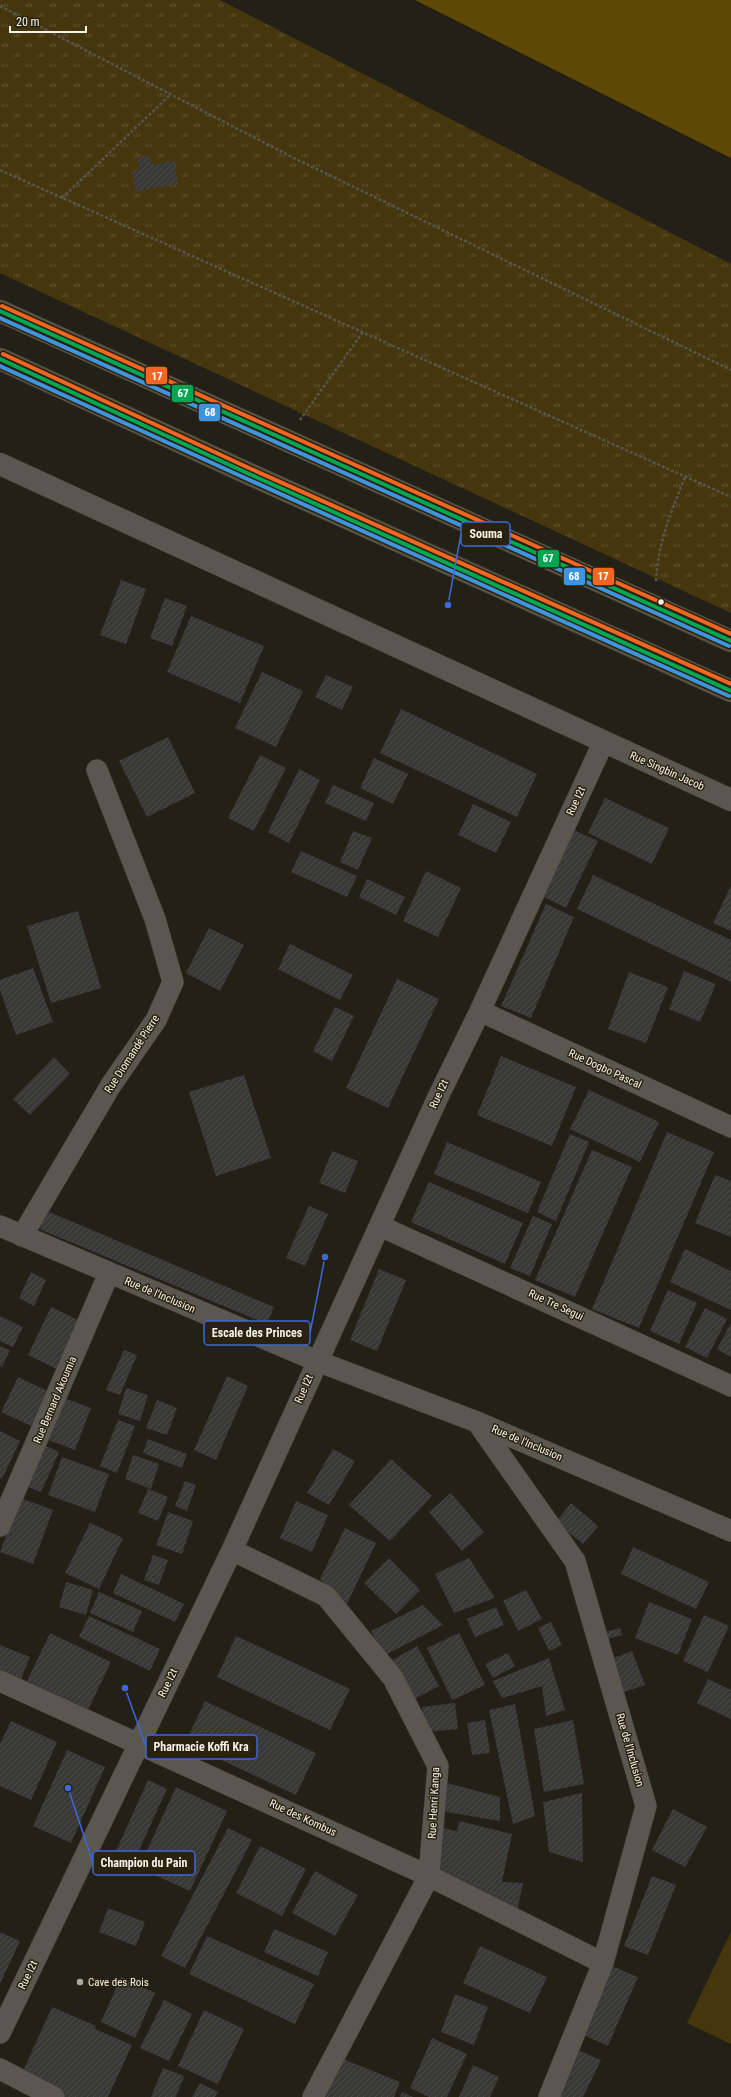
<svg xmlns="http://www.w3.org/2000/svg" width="731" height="2097" font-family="'Roboto Condensed',sans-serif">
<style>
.grass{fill:url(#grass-tufts)}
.pitch{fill:#45360e}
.water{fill:#5f4804}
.building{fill:url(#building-hatch)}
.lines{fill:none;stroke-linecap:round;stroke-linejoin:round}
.street-casing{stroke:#3e3c35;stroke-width:22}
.secondary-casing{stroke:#3e3c35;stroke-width:23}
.highway-casing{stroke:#3e3c35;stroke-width:23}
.path{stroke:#57554e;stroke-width:2.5;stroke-dasharray:3 2;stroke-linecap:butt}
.street{stroke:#5a5750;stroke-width:21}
.secondary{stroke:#5a5750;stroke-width:22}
.highway{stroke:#5a5442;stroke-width:22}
.bus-1-casing{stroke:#292211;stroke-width:7}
.bus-2-casing{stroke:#292211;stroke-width:7}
.bus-3-casing{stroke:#292211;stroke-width:7}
.bus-1{stroke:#00a651;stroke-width:4}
.bus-2{stroke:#4094de;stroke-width:4}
.bus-3{stroke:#f26522;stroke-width:4}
.bus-dot{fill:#f7f2e7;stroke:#292211;stroke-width:1.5}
.poi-dot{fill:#ada89e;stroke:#292211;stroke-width:1.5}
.labels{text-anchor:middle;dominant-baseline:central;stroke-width:3;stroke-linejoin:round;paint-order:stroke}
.street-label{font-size:11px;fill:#f7f2e7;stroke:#292211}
.poi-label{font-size:11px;fill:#f7f2e7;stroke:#292211;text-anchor:start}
.leader{fill:none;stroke:#3e67da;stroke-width:1.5}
.callout-dot{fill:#3e67da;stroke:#292211;stroke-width:1.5}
.callout{fill:#292211;stroke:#3e67da;stroke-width:1.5}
.callout-label{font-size:12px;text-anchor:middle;font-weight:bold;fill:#f7f2e7}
.line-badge{stroke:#292211;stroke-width:1.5}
.badge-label{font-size:11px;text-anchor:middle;font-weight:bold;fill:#fff}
</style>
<defs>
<pattern id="grass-tufts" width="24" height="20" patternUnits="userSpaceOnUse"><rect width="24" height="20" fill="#45360e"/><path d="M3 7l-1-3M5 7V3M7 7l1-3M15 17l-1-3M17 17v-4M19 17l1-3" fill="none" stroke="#615431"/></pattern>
<pattern id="building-hatch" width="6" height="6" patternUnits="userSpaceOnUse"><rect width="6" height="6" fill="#383837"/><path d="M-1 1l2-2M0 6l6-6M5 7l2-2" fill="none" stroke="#4c4c4a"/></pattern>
</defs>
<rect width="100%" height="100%" fill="#232017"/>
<path class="grass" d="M0,0H220L731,264V613L0,273Z"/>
<path class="pitch" d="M731,1932V2044L687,2023Z"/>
<path class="water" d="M415,0H731V158Z"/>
<path class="building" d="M149,155L151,165L174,161L178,184L136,191L132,171L140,169L137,158Z
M121,580L146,589L126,644L100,635Z
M165,598L187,606L172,646L150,638Z
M191,616L264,646L240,703L167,672Z
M262,672L303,691L276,747L235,728Z
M326,675L353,687L342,710L315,697Z
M401,709L537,774L517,817L380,753Z
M168,737L195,793L147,817L119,761Z
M260,755L286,768L254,831L228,818Z
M374,758L408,774L393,804L360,788Z
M299,769L320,780L289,843L268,832Z
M333,785L374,803L366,821L325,803Z
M605,798L669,828L652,864L588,833Z
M473,804L511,822L496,853L458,835Z
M574,830L598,841L566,908L542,896Z
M353,831L372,838L358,870L340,862Z
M301,851L357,876L347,897L291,872Z
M426,871L461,888L438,937L403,921Z
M593,875L731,940V982L577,909Z
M367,879L405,897L396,915L359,897Z
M731,886V931L713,923Z
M546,904L574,917L531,1018L501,1006Z
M78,911L101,988L51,1003L27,926Z
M209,928L244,945L220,991L186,973Z
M290,944L353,975L340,1000L278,969Z
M33,968L53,1022L16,1035L0,990V980Z
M684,971L716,984L700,1022L669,1009Z
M629,972L668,987L646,1043L608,1029Z
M397,979L439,999L388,1108L346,1088Z
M335,1007L354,1016L332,1061L313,1051Z
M501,1056L576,1087L552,1146L477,1115Z
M54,1057L70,1074L30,1115L13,1099Z
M244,1075L271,1158L216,1176L189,1092Z
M589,1090L659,1122L640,1162L570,1129Z
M667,1132L714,1152L639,1328L592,1309Z
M570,1134L589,1142L556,1221L537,1212Z
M447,1142L541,1182L528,1213L434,1174Z
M592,1150L632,1167L575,1297L535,1280Z
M332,1151L358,1161L345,1193L319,1183Z
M715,1175L731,1181V1237L695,1223Z
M429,1182L523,1223L505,1264L411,1222Z
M309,1206L328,1214L305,1266L286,1258Z
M47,1211L274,1307L267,1324L39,1229Z
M533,1216L552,1224L530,1276L510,1268Z
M685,1249L731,1271V1310L670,1282Z
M379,1269L406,1280L377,1351L350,1340Z
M31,1272L46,1280L34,1306L19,1298Z
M668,1290L697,1303L679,1344L650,1331Z
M51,1307L86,1324L63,1372L28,1355Z
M705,1308L727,1319L707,1358L685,1347Z
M0,1316L23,1327L13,1347L0,1341Z
M731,1323V1357L717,1349Z
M0,1346L10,1350L2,1367L0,1366Z
M124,1350L137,1355L120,1395L106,1390Z
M227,1376L248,1386L216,1460L194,1450Z
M18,1377L54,1394L38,1429L1,1412Z
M126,1388L148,1395L140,1421L118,1414Z
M64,1398L91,1408L75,1450L48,1440Z
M157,1400L177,1408L167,1435L146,1428Z
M118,1420L135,1426L117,1473L100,1466Z
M0,1431L20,1441L2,1479L0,1478Z
M148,1439L187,1454L182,1468L143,1453Z
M44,1445L59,1452L41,1492L26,1486Z
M333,1449L355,1461L329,1505L307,1493Z
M133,1455L159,1464L151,1489L125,1479Z
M62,1457L109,1474L95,1512L48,1495Z
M391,1459L432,1496L390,1541L349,1505Z
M185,1481L196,1485L187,1511L175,1506Z
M148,1489L168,1497L158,1521L138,1513Z
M451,1493L484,1532L462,1551L429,1512Z
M20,1498L53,1510L33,1564L0,1552Z
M296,1501L328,1515L312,1552L280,1538Z
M571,1503L598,1526L583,1544L556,1522Z
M168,1512L193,1521L182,1554L156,1545Z
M90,1523L123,1538L99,1589L65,1573Z
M345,1528L376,1543L347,1604L320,1579Z
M633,1547L709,1582L696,1609L621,1574Z
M153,1555L168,1560L159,1585L144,1580Z
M389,1558L420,1590L396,1614L364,1583Z
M469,1558L495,1598L454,1613L435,1574Z
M121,1574L184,1604L175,1622L113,1593Z
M66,1582L93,1590L86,1615L59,1607Z
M526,1590L542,1619L518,1631L503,1601Z
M99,1592L142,1611L133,1632L90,1613Z
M649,1602L692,1619L678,1655L635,1638Z
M423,1605L443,1625L383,1656L371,1631Z
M496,1607L504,1625L475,1637L467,1619Z
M704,1615L729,1626L708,1672L683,1661Z
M89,1616L160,1649L150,1671L79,1637Z
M551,1622L562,1645L549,1651L538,1628Z
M620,1628L622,1635L603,1640L601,1633Z
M50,1633L111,1662L88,1710L27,1681Z
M459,1633L485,1685L452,1700L427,1648Z
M236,1636L350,1689L330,1730L217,1677Z
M0,1645L30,1657L19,1684L0,1677Z
M417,1646L439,1686L411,1701L389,1662Z
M632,1651L645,1685L621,1693L609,1660Z
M508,1653L515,1666L493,1678L485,1664Z
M549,1658L565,1710L546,1716L542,1686L502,1698L493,1681Z
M708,1679L731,1690V1719L697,1703Z
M205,1701L316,1753L296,1795L185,1743Z
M455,1703L458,1729L425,1732L422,1707Z
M515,1704L535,1816L513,1824L489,1710Z
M485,1720L490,1753L472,1755L467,1723Z
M573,1720L584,1784L544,1792L534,1729Z
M11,1721L57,1742L31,1800L0,1786V1744Z
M67,1750L105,1767L71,1843L33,1826Z
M148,1780L167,1789L135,1859L116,1851Z
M447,1783L500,1797V1821L441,1811Z
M176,1787L227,1811L190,1891L139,1868Z
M582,1793L583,1862L549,1852L543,1802Z
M673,1809L707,1827L685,1867L652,1850Z
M459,1821L512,1834L502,1882L523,1883L517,1912L436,1872L438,1827L457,1831Z
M228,1828L252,1840L185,1968L161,1956Z
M260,1846L306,1869L282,1916L236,1893Z
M315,1871L358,1895L335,1936L292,1913Z
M652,1876L676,1885L648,1955L624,1946Z
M108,1908L145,1922L136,1946L99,1932Z
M274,1929L328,1952L318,1976L264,1952Z
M0,1932L20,1941L0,1984Z
M207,1936L314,1984L295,2024L189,1974Z
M480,1946L547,1977L530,2013L463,1983Z
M612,1966L638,1977L608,2046L582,2034Z
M121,1977L155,1993L135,2038L101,2022Z
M455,1994L488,2007L474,2045L441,2032Z
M164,2000L192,2014L169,2061L140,2048Z
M52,2007L96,2026L95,2029L132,2045L108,2097H63L20,2078Z
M204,2010L244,2029L218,2084L178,2066Z
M432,2038L467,2054L447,2097H429L410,2088Z
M578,2050L601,2060L583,2097H556Z
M336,2056L400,2082L394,2097H319Z
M473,2065L499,2077L490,2097H459Z
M163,2068L184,2076L176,2097H151Z
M200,2083L218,2092L215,2097H192Z
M402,2092L413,2097H400Z"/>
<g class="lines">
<defs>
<path id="street" d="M480,1011L731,1127
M0,1226L317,1361L477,1422L731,1531
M380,1226L731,1386
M22,1236L111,1085L156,1020L173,982L155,919L97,770
M477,1422L575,1561L646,1806L603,1963L549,2097
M0,1526L109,1273
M232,1550L326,1596L393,1678L438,1766L429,1876L313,2097
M0,1681L429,1876L603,1963
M0,2033L232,1550L438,1097L480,1011L603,743
M0,2069L54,2097"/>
<path id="secondary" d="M0,464L731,800"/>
<path id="highway" d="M0,311L731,641
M0,359L247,473L731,691"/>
</defs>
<use href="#street" class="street-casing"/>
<use href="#secondary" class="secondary-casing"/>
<use href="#highway" class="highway-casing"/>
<path class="path" d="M0,6L290,156L731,370
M0,170L731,497
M62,198L170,95
M300,420L363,332
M656,581C658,543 671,512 685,477"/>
<use href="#street" class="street"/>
<use href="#secondary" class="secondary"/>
<use href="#highway" class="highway"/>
<defs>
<path id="bus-1" d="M0,311L731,641
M0,359L247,473L731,691"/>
<path id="bus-2" d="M0,318L729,646
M0,366L245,478L729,696"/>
<path id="bus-3" d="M2,306L731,634
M3,354L249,468L731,684"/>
</defs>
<use href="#bus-1" class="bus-1-casing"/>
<use href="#bus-2" class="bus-2-casing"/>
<use href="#bus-3" class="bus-3-casing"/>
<use href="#bus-1" class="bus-1"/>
<use href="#bus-2" class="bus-2"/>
<use href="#bus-3" class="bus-3"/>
</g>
<circle class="bus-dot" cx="661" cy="602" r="3.5"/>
<circle class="poi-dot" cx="80" cy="1982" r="4"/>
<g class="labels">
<g class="street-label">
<text transform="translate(667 771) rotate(24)">Rue Singbin Jacob</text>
<text transform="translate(576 801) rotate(-65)">Rue I2t</text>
<text transform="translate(132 1054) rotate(-57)">Rue Diomandé Pierre</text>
<text transform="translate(605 1069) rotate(25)">Rue Dogbo Pascal</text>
<text transform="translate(439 1094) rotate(-65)">Rue I2t</text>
<text transform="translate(160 1295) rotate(23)">Rue de l'Inclusion</text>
<text transform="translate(556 1305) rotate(25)">Rue Tre Segui</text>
<text transform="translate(304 1389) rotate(-66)">Rue I2t</text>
<text transform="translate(55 1400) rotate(-67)">Rue Bernard Akoumia</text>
<text transform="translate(527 1443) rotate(23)">Rue de l'Inclusion</text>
<text transform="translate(168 1683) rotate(-64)">Rue I2t</text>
<text transform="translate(630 1750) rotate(74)">Rue de l'Inclusion</text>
<text transform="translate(434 1803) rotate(-87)">Rue Henri Kanga</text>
<text transform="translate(303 1818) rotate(25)">Rue des Kombus</text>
<text transform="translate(28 1975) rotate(-64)">Rue I2t</text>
</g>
<g class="poi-label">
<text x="88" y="1982">Cave des Rois</text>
</g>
</g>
<path class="leader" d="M448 605L461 534M325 1257L310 1333M125 1688L146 1747M68 1788L93 1863"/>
<g class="callout-dot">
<circle cx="448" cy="605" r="4"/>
<circle cx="325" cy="1257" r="4"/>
<circle cx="125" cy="1688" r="4"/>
<circle cx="68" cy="1788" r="4"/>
</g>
<g class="callout">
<rect x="461" y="522" width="49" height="24" rx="4"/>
<rect x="204" y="1321" width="106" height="24" rx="4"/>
<rect x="146" y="1735" width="111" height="24" rx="4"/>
<rect x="93" y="1851" width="102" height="24" rx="4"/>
</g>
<g class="callout-label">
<text x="486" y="538">Souma</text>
<text x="257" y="1337">Escale des Princes</text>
<text x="201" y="1751">Pharmacie Koffi Kra</text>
<text x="144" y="1867">Champion du Pain</text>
</g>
<g class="line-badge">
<rect x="145" y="366" width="23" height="19" rx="4" fill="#f26522"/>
<rect x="171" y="384" width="23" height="19" rx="4" fill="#00a651"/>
<rect x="198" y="403" width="23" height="19" rx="4" fill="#4094de"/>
<rect x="537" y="549" width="23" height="19" rx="4" fill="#00a651"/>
<rect x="563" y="567" width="23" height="19" rx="4" fill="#4094de"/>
<rect x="592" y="567" width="23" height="19" rx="4" fill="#f26522"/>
</g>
<g class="badge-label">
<text x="157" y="380">17</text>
<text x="183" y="397">67</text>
<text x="210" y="416">68</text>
<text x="548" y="562">67</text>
<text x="574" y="580">68</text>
<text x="603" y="580">17</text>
</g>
<path d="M10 26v6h76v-6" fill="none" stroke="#f7f2e7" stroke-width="2"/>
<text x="16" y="26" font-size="12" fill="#f7f2e7" stroke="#292211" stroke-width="3" paint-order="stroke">20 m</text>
</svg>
